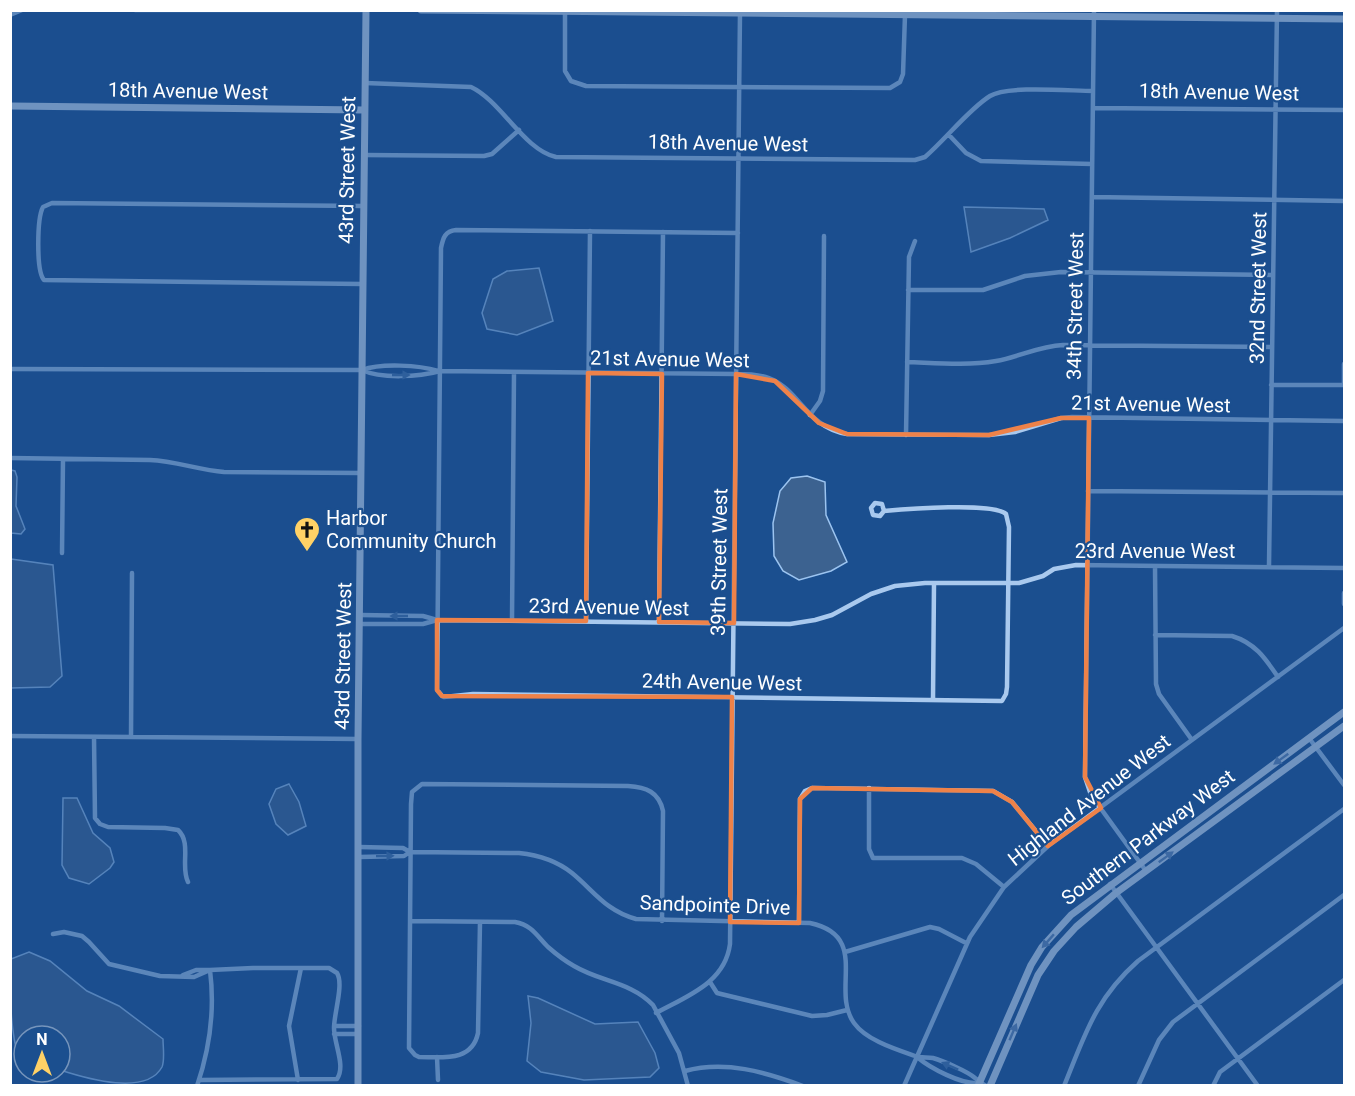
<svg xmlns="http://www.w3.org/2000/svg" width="1355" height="1096" font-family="Roboto,sans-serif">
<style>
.water{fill:#3c6290;stroke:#9cc4f0;stroke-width:1.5}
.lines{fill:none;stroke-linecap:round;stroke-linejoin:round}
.street{stroke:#a9c9ee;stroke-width:4.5}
.secondary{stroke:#d6e6fa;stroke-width:7}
.oneway{fill:#4674ac}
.oneway2{fill:#668bba}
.marked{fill:none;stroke:#ee8249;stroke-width:4.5;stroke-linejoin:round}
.labels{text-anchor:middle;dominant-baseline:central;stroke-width:4.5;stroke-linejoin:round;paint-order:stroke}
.street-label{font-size:20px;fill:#fff;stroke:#1b4f8f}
.poi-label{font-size:20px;fill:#fff;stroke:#1b4f8f;text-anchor:start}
</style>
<rect width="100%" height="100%" fill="#1b4f8f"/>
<path class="water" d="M964,207L1044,209L1048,220L1010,238L971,252Z
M539,268L553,321L517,335L487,329L482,313L493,279L507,271Z
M11,470L15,471L17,477L16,506L25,529L21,534L11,533Z
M807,476L825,482L826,515L847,562L831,571L799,580L783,571L774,556L773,523L780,491L791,478Z
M11,559L53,565L62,676L50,687L11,688Z
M289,784L299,802L306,826L288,835L276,824L269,804L276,789Z
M63,798H77L93,833L110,848L114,862L110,868L89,884L69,878L62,865Z
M29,952L50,961L87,991L119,1006L163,1039C163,1047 165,1060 162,1067C146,1096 88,1079 60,1070V1036H24V1062L19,1061C10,1028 9,993 11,959Z
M528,996L538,998L595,1024L638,1022L655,1053L659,1068L650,1077L584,1080L541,1072L527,1061L531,1023Z"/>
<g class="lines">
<path class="street" d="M135,10H364
M1094,10L1085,777L1091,795L1146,871
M565,11V71L571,81L586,86L890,88L900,82L903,74L905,15
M10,15L22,10
M365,83L471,87C501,101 524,150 556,157L915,160L925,157C946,139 969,109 990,96C1007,85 1071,91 1093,91
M1093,108L1344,110
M949,135L966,153L981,161L1092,164
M364,155L484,156L492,154L519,130
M1092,197L1344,201
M738,233L456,230C445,231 443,238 441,248L437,690L442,696L444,697L473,694L1002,701L1006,694L1007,687L1009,527L1006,514C993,502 906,509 884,511L880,516L873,515L871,508L875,503L882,504L884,511
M362,284L44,280C36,271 37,218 43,207L52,203L363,206
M908,290H983L1025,276L1061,272L1273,275
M907,362C936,363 967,366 996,361C1019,357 1039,346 1063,345L1271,347
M10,369L362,370C381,363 419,365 438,371
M362,370C381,379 419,377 440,371L736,374C747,374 758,374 769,378C800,390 806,427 847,434L989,435L1015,432L1061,418L1072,417L1344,421
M1271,385H1344V364
M810,415L820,401L823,391L824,236
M906,435L909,257L915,241
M10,458L150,460C175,461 199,470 224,472L361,473
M1088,491L1344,493
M62,553L63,459
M1155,566L1156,684L1159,694L1192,740
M1269,566L1277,10
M1344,593V604
M360,615L423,616L437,620
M512,620L514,372
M586,621L590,231
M659,622L663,232
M360,624H423L437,620L790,624L815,620L832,615L871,594L895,586L925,583H1019L1043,576L1054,569L1076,565L1344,568
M1155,635L1232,636C1255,643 1265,658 1278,677
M933,699L934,583
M10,736L358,739
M94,737L95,818L100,824L108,827L165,828L178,830C192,843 180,866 188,882
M131,737L132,573
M1309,738L1344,785
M869,788V849L873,858H962L976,864L1004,887
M359,847L403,848L410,852L519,853C538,855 557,861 572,873C594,891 606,911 636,919L810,923C871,936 830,990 854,1023C866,1040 895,1049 915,1056C920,1058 927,1057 933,1058C943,1061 967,1071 975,1078C979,1081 981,1083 986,1086
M359,857L404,856L410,852
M1110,884L1258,1086
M410,921L515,922C532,925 537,936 548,947C556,954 565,961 574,966C601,982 631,982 653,1005L679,1053L688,1086
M480,922L478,1033C472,1062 443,1057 419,1057L415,1055L409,1048L411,804L412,792L422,784L628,786C646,787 659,792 663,811L662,921
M799,923L800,799L805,791L812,788L993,791L1012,802L1048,846
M53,934L64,932L82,936L89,942L109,964L160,976L194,977L210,970L253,968H329L337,973C344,984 334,1013 334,1028C334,1044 346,1066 337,1079L199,1080
M845,952L930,927L939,929L966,943
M183,975L196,970H210C215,1010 210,1048 197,1086
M710,982L717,993L721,994L812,1016L827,1015L847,1010
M656,1013C687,996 725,983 730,944L740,12
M334,1026H359
M334,1034H358
M437,1057L438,1080
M917,1057C930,1068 962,1085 979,1083
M685,1071C725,1060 765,1072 803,1086
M298,1080L289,1026L301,968
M904,1086L970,937L1004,887L1048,846L1344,628
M1064,1086C1085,1035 1095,999 1138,961L1344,809
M1138,1086L1159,1040L1173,1022L1344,895
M1213,1086L1220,1072L1344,980"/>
<path class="secondary" d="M421,10L1344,19
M10,106L364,110
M358,1086V739L366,10
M978,1086L1031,965L1042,947L1071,915L1344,712
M990,1086L1038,975L1054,951L1076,927L1116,893L1344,726"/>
</g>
<defs><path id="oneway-solid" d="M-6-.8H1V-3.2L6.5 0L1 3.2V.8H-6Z" transform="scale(1.5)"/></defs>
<g class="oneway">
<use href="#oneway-solid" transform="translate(401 375)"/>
<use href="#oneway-solid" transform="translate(399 616) rotate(-180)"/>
<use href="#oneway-solid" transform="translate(385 856) rotate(-1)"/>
<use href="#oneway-solid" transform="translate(950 1066) rotate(-156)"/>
</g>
<g class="oneway2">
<use href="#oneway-solid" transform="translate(1281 759) rotate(144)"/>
<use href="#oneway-solid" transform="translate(1166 857) rotate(-36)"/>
<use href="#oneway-solid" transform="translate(1048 941) rotate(131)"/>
<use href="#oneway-solid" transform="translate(1013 1032) rotate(-67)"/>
</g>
<path d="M0 0H1355V1096H0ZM588,373L662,374L659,622L734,623L736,374L775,381L819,423L847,434L989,435L1061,418H1089L1085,777L1101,808L1048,846L1012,802L993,791L812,788L800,799L799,923L730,922L732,697L442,696L437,690V620L586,621Z" fill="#1b4f8f" fill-opacity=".55" fill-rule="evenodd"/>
<path class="marked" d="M588,373L662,374L659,622L734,623L736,374L775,381L819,423L847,434L989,435L1061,418H1089L1085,777L1101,808L1048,846L1012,802L993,791L812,788L800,799L799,923L730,922L732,697L442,696L437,690V620L586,621Z"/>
<defs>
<symbol id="church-pin" viewBox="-11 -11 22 30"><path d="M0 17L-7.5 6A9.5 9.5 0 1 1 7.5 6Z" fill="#ffd166" stroke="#1b4f8f"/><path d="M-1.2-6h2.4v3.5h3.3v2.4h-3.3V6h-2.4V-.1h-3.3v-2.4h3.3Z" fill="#111"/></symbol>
</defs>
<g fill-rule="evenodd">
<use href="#church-pin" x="292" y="515" width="30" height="40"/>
</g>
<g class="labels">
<g class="street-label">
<text transform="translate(188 91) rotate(1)">18th Avenue West</text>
<text transform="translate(1219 92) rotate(1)">18th Avenue West</text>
<text transform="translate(728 143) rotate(1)">18th Avenue West</text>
<text transform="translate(347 170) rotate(-89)">43rd Street West</text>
<text transform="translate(1258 288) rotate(-89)">32nd Street West</text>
<text transform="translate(1075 306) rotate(-89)">34th Street West</text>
<text transform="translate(670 359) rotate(1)">21st Avenue West</text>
<text transform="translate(1151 404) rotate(1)">21st Avenue West</text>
<text x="1155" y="551">23rd Avenue West</text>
<text transform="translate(719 562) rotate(-89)">39th Street West</text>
<text transform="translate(609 607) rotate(1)">23rd Avenue West</text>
<text transform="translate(343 656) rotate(-89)">43rd Street West</text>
<text transform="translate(722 682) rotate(1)">24th Avenue West</text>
<text transform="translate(1089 800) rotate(-38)">Highland Avenue West</text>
<text transform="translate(1148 837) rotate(-37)">Southern Parkway West</text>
<text transform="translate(715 905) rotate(2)">Sandpointe Drive</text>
</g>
<g class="poi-label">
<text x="326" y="518">Harbor<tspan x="326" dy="23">Community Church</tspan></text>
</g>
</g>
<rect width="1355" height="1096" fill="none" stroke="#ffffff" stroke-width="24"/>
<g transform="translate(42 1054)"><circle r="28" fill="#1b4f8f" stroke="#7695bc" stroke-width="1.5"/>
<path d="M0-4.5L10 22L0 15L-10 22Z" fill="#ffd166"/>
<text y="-9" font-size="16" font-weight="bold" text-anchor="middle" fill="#ffffff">N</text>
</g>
</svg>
